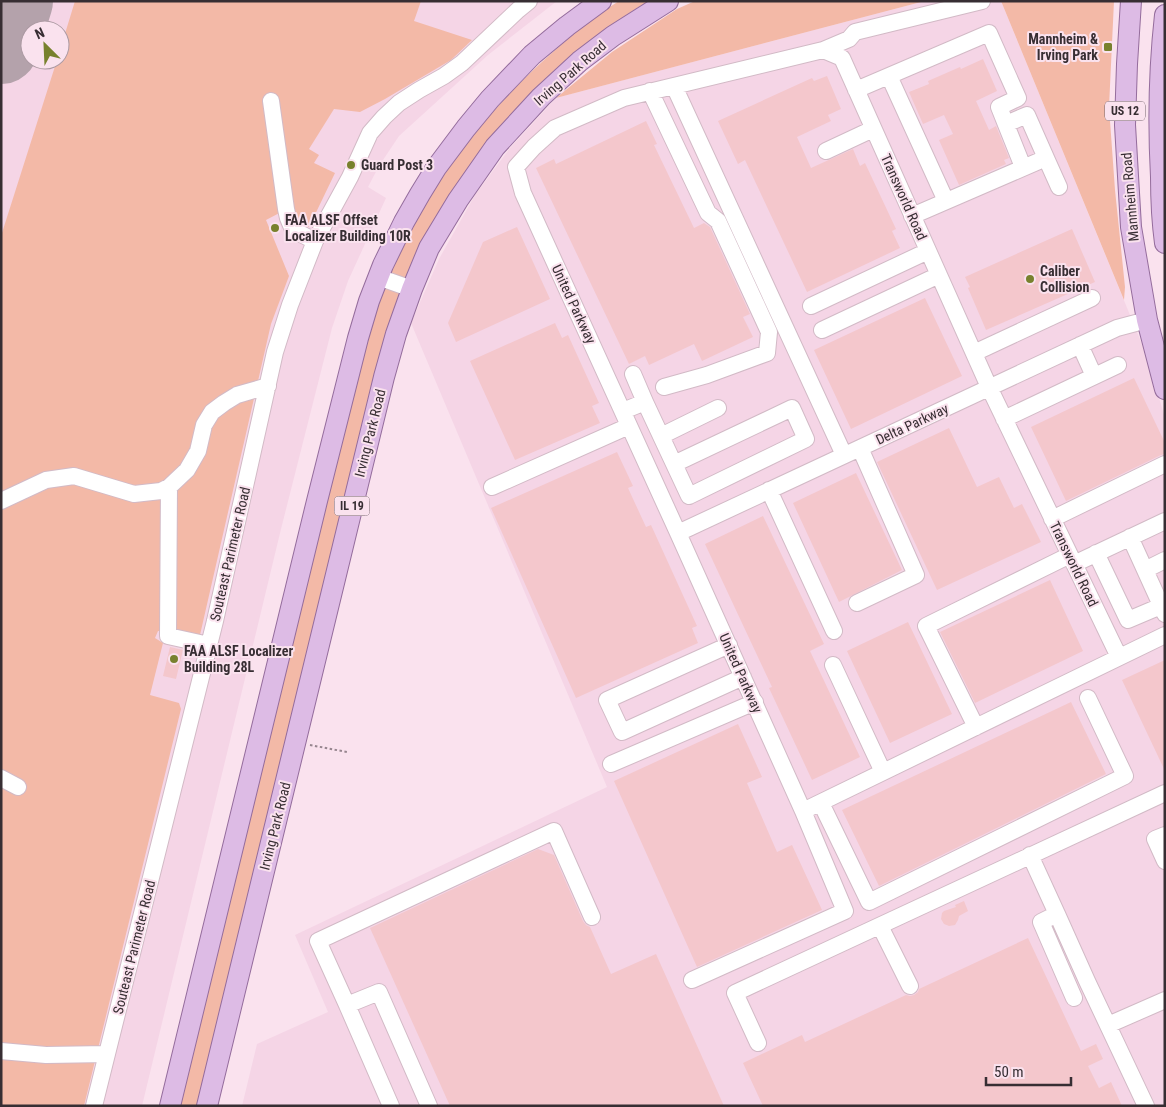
<svg xmlns="http://www.w3.org/2000/svg" width="1166" height="1107" font-family="'Roboto Condensed',sans-serif">
<style>
.built{fill:#f5d5e6;fill-rule:evenodd}
.green{fill:#f3b9a7}
.lines{fill:none;stroke-linecap:round;stroke-linejoin:round}
.runway{stroke:#b4a2ab;stroke-width:76}
.building{fill:#f4c7cc}
.minor-casing{stroke:#d2bac6;stroke-width:18}
.major-casing{stroke:#946c9c;stroke-width:22}
.path{stroke:#96858e;stroke-width:2;stroke-dasharray:2.5 2.5;stroke-linecap:butt}
.minor{stroke:#fff;stroke-width:16}
.major{stroke:#ddbbe5;stroke-width:20}
.poi-dot{fill:#78812d;stroke:#fae2ee;stroke-width:2}
.labels{text-anchor:middle;dominant-baseline:central;stroke-width:4;stroke-linejoin:round;paint-order:stroke}
.shield{fill:#fae2ee;stroke:#72646b;stroke-width:1}
.shield-label{font-size:12px;font-weight:bold;fill:#372e33}
.poi-label{font-size:14px;font-weight:bold;fill:#372e33;stroke:#fae2ee;text-anchor:start}
.street-label{font-size:14px;fill:#372e33;stroke:#fae2ee}
</style>
<rect width="100%" height="100%" fill="#fae2ee"/>
<path class="built" d="M1,1H557L488,55L399,136L379,166L368,187L386,198L348,281L332,328L281,529L142,1106H1ZM30,30H60V60H30Z
M925,1H1001L1146,354L1165,418V1106H242L257,1044L328,1012L295,935L607,787L411,323L439,259L475,195L510,148L556,98Z"/>
<path class="green" d="M75,1H421L414,21L472,40L451,60L385,99L360,112L334,109L309,149L319,155L314,163L335,173L309,227H298L289,208L266,220L289,276L271,324L200,635L158,631L155,638L163,643L150,695L179,703L181,709L84,1106H1V236L57,60H60V50Z
M619,1H649C543,62 461,160 409,270C393,306 383,344 372,382L198,1106H180L360,364C371,326 382,288 399,252C437,175 488,109 553,52C574,33 595,16 619,1Z
M695,1H925L556,98L612,52L677,9Z
M1001,1H1114L1109,107L1115,190L1125,287L1124,300Z"/>
<g class="lines">
<path class="runway" d="M1,46L15,1"/>
</g>
<path class="building" d="M983,59L997,91L976,101L989,130L996,126L1009,158L1004,160L1006,164L959,185L939,140L953,134L944,115L923,124L909,92L929,84L928,81L960,67L961,69Z
M827,76L841,109L828,115L831,121L797,137L811,168L853,149L860,166L865,163L896,229L892,231L900,248L807,292L745,160L738,164L718,121L812,78L814,81Z
M646,121L657,144L654,145L694,228L704,223L710,227L750,314L743,317L753,337L702,361L694,344L649,365L645,356L629,364L536,168L554,159L556,164Z
M517,227L550,299L456,342L448,323L483,242Z
M1072,229L1095,282L986,330L968,288L970,287L965,277Z
M925,298L962,376L851,429L814,350Z
M555,323L562,338L568,335L599,403L592,406L600,423L515,460L470,361Z
M1134,378L1165,443V454L1161,455L1066,501L1031,427Z
M949,428L977,487L999,477L1014,508L1022,504L1041,542L937,590L877,462Z
M617,452L633,486L628,488L646,527L651,525L697,626L692,628L698,643L576,698L491,508Z
M856,473L902,570L839,602L793,503Z
M763,516L824,644L810,651L860,757L812,780L769,688L772,687L705,544Z
M1050,580L1083,651L975,703L940,632Z
M908,622L952,714L890,743L847,651Z
M170,647L183,650L176,679L163,676Z
M1165,660V771L1122,680Z
M1071,702L1106,774L879,886L842,810Z
M738,724L762,777L747,783L777,852L792,845L822,910L697,967L614,781Z
M538,849L554,855L583,921L586,925L590,927L611,974L656,954L724,1106H450L370,928Z
M964,901L968,911L959,916L958,920L955,925L949,926L944,924L941,919L942,913L944,911L956,907L955,905Z
M1028,938L1081,1051L1096,1044L1103,1059L1088,1066L1099,1088L1111,1082L1122,1106H763L743,1063L802,1035L805,1042L906,995L910,996L914,995L918,992L919,989Z"/>
<g class="lines">
<defs>
<path id="minor" d="M823,50L849,39L855,32L982,1
M889,76L946,201
M674,86L844,455
M856,90L989,33L1018,98L999,107L1023,167
M650,91L708,213L718,221L769,332L767,353L707,375L664,387
M271,101L286,209L288,218L293,230L315,241
M1006,124L1027,115L1046,158
M826,151L873,129
M912,216L1046,158L1059,187
M378,277L412,289
M811,306L928,251
M822,330L939,275
M1080,345L1094,376
M974,353L1092,298
M633,374L645,402
M623,411L645,402L689,496L806,439L792,408L674,464
M1004,419L1118,365
M661,436L718,408
M169,487L168,636L209,645
M492,487L629,426
M769,490L834,631
M1,501L46,480L74,476L134,494L161,491L169,487L187,470L198,451L204,425L212,412L224,403L237,395L268,386
M1052,519L1165,464
M678,533L1117,328L1147,320
M1130,537L1145,570
M1096,553L1128,620L1161,606
M1165,560L1145,570L1165,614
M1074,564L1165,521
M857,603L916,575L860,448
M729,645L607,700L622,732L743,677
M1119,657L989,387L842,58L823,50L624,98L555,128L534,147L516,167L523,193L678,533L803,811L1165,635
M833,665L883,772
M976,727L926,626L1070,555
M611,764L755,702
M1,778L18,787
M821,803L869,902L1125,776L1088,698
M1165,835L1155,839L1165,861
M1030,855L1057,914
M880,926L910,986
M692,980L845,911L803,811
M1074,998L1041,922L1057,914L1087,981L1146,1106
M347,1005L318,941L554,831L592,917
M1108,1025L1165,1000
M758,1043L735,993L1165,793
M1,1051L46,1055L107,1054
M94,1106L215,621L275,352L290,305L315,241L350,177L370,133L384,117L399,103L419,90L444,76L462,63L518,10L529,1
M391,1106L347,1005L379,992L429,1106"/>
<path id="major" d="M1131,1L1127,64L1125,125L1131,227L1147,320L1165,389
M1165,15C1159,69 1158,122 1161,177C1161,199 1162,221 1165,243
M170,1106L317,501L358,338L369,301L383,265L404,222L420,194L436,168L466,128L490,99L532,55L567,26L601,1
M207,1106L384,377L396,334L412,289L429,248L458,200L495,147L541,97L580,61L613,36L668,1"/>
</defs>
<use href="#minor" class="minor-casing"/>
<use href="#major" class="major-casing"/>
<path class="path" d="M310,745L347,752"/>
<use href="#minor" class="minor"/>
<use href="#major" class="major"/>
</g>
<g class="poi-dot">
<rect x="1103" y="42" width="10" height="10" rx="2.5"/>
<circle cx="351" cy="165" r="5"/>
<circle cx="275" cy="228" r="5"/>
<circle cx="1030" cy="279" r="5"/>
<circle cx="174" cy="659" r="5"/>
</g>
<g class="labels">
<g class="shield">
<rect x="1105" y="101.5" width="40" height="19" rx="4"/>
<rect x="334.5" y="496.5" width="35" height="19" rx="4"/>
</g>
<g class="shield-label">
<text x="1125" y="111">US 12</text>
<text x="352" y="506">IL 19</text>
</g>
<g class="poi-label">
<text x="1098" y="39" text-anchor="end">Mannheim &amp;<tspan x="1098" dy="16">Irving Park</tspan></text>
<text x="361" y="165">Guard Post 3</text>
<text x="285" y="220">FAA ALSF Offset<tspan x="285" dy="16">Localizer Building 10R</tspan></text>
<text x="1040" y="271">Caliber<tspan x="1040" dy="16">Collision</tspan></text>
<text x="184" y="651">FAA ALSF Localizer<tspan x="184" dy="16">Building 28L</tspan></text>
</g>
<g class="street-label">
<text transform="translate(570 73) rotate(-41)">Irving Park Road</text>
<text transform="translate(904 197) rotate(66)">Transworld Road</text>
<text transform="translate(1130 197) rotate(-95)">Mannheim Road</text>
<text transform="translate(574 304) rotate(65)">United Parkway</text>
<text transform="translate(912 424) rotate(-25)">Delta Parkway</text>
<text transform="translate(370 433) rotate(-76)">Irving Park Road</text>
<text transform="translate(230 554) rotate(-77)">Souteast Parimeter Road</text>
<text transform="translate(1074 564) rotate(64)">Transworld Road</text>
<text transform="translate(741 673) rotate(66)">United Parkway</text>
<text transform="translate(275 826) rotate(-76)">Irving Park Road</text>
<text transform="translate(134 947) rotate(-76)">Souteast Parimeter Road</text>
</g>
</g>
<rect width="1166" height="1107" fill="none" stroke="#372e33" stroke-width="5"/>
<g transform="translate(45 45) rotate(336)"><circle r="24" fill="#fae2ee" stroke="#ac9aa3"/>
<path d="M0-4L9 19L0 12L-9 19Z" fill="#78812d"/>
<text y="-8" font-size="14" font-weight="bold" text-anchor="middle" fill="#372e33">N</text>
</g>
<path d="M986 1077v8h85v-8" fill="none" stroke="#372e33" stroke-width="2.5"/>
<text x="994" y="1077" font-size="15" fill="#372e33" stroke="#fae2ee" stroke-width="4" paint-order="stroke">50 m</text>
</svg>
